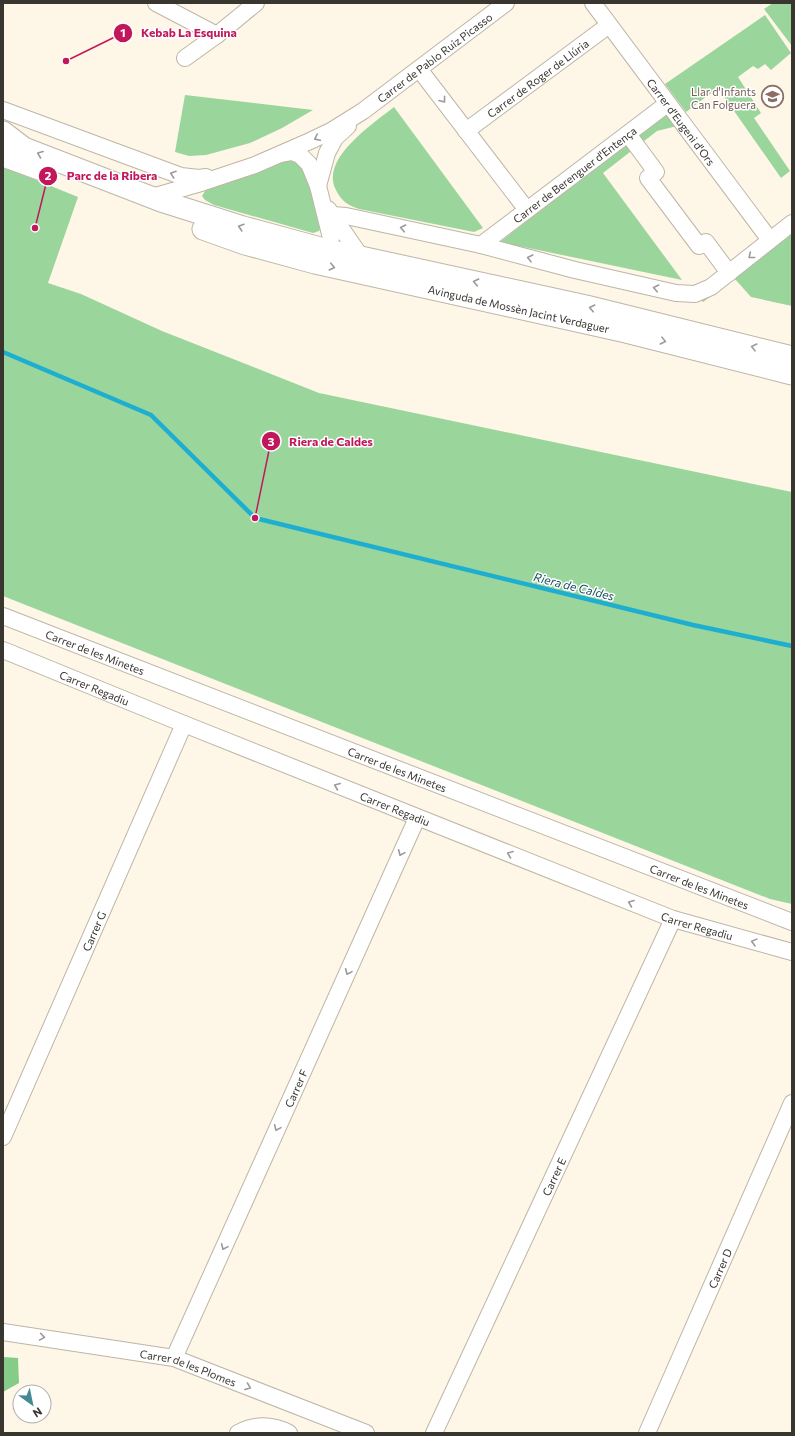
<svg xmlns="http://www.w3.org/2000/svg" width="795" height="1436" font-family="Commissioner,sans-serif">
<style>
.green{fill:#9ad69c}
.forest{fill:#84cc87}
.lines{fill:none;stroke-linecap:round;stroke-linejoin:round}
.stream{stroke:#1eaed0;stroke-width:4.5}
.minor-casing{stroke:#bdb6a7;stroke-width:18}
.major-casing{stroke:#bdb6a7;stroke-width:23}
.minor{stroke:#fff;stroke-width:16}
.major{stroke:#fff;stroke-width:21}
.oneway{stroke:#9c9a98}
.labels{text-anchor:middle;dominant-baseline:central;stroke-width:3;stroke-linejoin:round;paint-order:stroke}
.street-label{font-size:11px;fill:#393630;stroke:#fff}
.education-label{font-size:11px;fill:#785e54;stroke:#fff;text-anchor:end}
.water-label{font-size:12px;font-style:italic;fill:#1a4f5e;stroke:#fff}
.leader{fill:none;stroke:#c2185b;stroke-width:1.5}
.callout-dot{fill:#c2185b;stroke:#fff;stroke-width:1.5}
.mark-label{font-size:12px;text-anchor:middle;font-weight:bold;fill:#fff}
.callout-label{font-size:12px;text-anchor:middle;font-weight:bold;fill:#c2185b;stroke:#fff;stroke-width:3;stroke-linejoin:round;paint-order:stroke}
</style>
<rect width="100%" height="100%" fill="#fef6e6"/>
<path class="green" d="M773,3H792V46L764,9Z
M765,15L791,53L771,70L765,64L758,69L753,66L738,77L761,113L754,118L790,171L781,178L718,88L686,112L665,84Z
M185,95L313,110L282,128L250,143L206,155L189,156L175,152Z
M394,107L483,228L474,232L359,209C348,205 341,201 336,190C319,159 374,123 394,107Z
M665,113L677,126L657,131L603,173L682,280L500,242Z
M291,157L302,165L311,187L321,227L319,231L313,233L214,205L205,200L202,196L205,191L213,186Z
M3,168L9,169L78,197L48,283L81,294L162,331L319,393L792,492V904L770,899L3,596Z
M792,229V306L751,297L735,279L703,302L700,299Z"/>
<path class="forest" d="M3,1357L18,1358L19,1383L3,1392Z"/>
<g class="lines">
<path class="stream" d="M3,352L151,415L255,518L693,625L792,646"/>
<defs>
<g id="minor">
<path d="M156,3L217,35"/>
<path id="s1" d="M593,3L770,240"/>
<path d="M185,58L217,35L256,3"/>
<path d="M419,69L527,210"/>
<path d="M3,110L181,176L199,178L206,177"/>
<path id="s2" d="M466,131L609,25"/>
<path d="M628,134L656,172L648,178L699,246L706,242L729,273"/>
<path d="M281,154L292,152L300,155L309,164L318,186L331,238L329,246L315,253"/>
<path d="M318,186L327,153L335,138L348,126"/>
<path id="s3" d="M149,196L159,195L201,183L255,165L310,141L331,131L363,111L506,3"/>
<path d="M328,209L361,257"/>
<path d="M332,215L346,216L481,245L575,270L676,293L695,294L711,287L792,223"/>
<path id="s4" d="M481,245L667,104"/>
<path id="s5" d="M3,616L792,922"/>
<path id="s6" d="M3,650L184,724L673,919L792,952"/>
<path id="s7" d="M3,1137L184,724"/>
<path id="s8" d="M3,1332L174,1358L366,1433"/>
<path id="s9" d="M174,1358L417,818"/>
<path d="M238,1433C254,1424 272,1424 289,1433"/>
<path id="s10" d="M434,1433L673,919"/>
<path id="s11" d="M647,1433L792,1103"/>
</g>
<g id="major">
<path d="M3,132L24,148L161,201L243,227L324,249L586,306L792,357"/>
<path d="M3,156L42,170"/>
<path id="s12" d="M203,229L245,244L315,263L626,332L792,374"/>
</g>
</defs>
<use href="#minor" class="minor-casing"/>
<use href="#major" class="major-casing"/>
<use href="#minor" class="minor"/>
<use href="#major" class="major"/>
</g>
<defs><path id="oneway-chevron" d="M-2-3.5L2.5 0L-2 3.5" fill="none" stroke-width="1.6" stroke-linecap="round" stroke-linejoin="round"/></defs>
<g class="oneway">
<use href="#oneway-chevron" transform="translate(443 100) rotate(53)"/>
<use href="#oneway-chevron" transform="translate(317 138) rotate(153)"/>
<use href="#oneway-chevron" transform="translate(40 154) rotate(-159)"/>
<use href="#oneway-chevron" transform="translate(173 174) rotate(-161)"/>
<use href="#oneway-chevron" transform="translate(241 227) rotate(-163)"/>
<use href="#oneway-chevron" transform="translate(403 228) rotate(-168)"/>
<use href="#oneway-chevron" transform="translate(751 256) rotate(141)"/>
<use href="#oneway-chevron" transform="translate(530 258) rotate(-166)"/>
<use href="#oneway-chevron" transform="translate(332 267) rotate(13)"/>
<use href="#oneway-chevron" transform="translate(476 282) rotate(-168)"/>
<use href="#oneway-chevron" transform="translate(656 288) rotate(-167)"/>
<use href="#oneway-chevron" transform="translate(592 308) rotate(-167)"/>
<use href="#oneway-chevron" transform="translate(663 341) rotate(14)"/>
<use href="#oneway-chevron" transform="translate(754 347) rotate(-166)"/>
<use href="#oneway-chevron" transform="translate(337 786) rotate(-158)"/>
<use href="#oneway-chevron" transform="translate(401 853) rotate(114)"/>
<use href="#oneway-chevron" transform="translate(510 854) rotate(-158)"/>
<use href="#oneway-chevron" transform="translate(631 903) rotate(-158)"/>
<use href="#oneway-chevron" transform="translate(754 942) rotate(-165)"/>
<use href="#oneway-chevron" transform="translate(348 972) rotate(114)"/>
<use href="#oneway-chevron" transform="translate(277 1128) rotate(114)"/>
<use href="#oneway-chevron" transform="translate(224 1247) rotate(114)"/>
<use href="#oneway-chevron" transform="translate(42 1337) rotate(9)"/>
<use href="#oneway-chevron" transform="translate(248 1387) rotate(21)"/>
</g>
<defs>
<symbol id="school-ring" viewBox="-11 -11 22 22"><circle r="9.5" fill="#fff" stroke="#8d6e63" stroke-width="1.5"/><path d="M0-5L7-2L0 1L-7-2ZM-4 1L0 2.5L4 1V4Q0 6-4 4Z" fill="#8d6e63"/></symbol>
</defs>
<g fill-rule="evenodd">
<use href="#school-ring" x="760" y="84" width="25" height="25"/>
</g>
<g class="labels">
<g class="street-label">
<text stroke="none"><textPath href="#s3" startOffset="321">Carrer de Pablo Ruiz Picasso</textPath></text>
<text stroke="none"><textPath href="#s2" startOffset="89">Carrer de Roger de Llúria</textPath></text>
<text stroke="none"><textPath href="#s1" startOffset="148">Carrer d'Eugeni d'Ors</textPath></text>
<text stroke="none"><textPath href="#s4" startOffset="117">Carrer de Berenguer d'Entença</textPath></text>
<text stroke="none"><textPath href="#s12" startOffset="326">Avinguda de Mossèn Jacint Verdaguer</textPath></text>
<text stroke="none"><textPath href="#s5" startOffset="99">Carrer de les Minetes</textPath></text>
<text stroke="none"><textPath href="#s6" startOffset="99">Carrer Regadiu</textPath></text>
<text stroke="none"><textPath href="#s5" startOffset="423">Carrer de les Minetes</textPath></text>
<text stroke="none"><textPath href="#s6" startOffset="423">Carrer Regadiu</textPath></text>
<text stroke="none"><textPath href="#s5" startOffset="747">Carrer de les Minetes</textPath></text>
<text stroke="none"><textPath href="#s6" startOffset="747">Carrer Regadiu</textPath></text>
<text stroke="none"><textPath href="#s7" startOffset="225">Carrer G</textPath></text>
<text stroke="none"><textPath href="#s9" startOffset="296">Carrer F</textPath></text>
<text stroke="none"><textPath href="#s10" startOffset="283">Carrer E</textPath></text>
<text stroke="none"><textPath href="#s11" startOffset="180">Carrer D</textPath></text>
<text stroke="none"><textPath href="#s8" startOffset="189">Carrer de les Plomes</textPath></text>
</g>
<g class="education-label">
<text x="756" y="91">Llar d'Infants<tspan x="756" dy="13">Can Folguera</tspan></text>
</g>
<g class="water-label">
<text transform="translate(574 586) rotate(14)">Riera de Caldes</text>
</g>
</g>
<path class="leader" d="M66 61L123 33M35 228L48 176M255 518L271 441"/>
<g class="callout-dot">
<circle cx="66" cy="61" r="4"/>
<circle cx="35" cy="228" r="4"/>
<circle cx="255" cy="518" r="4"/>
<circle cx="123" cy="33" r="10"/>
<circle cx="48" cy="176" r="10"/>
<circle cx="271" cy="441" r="10"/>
</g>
<g class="mark-label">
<text x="123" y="37">1</text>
<text x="48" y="180">2</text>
<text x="271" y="446">3</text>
</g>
<g class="callout-label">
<text x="189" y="37">Kebab La Esquina</text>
<text x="112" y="180">Parc de la Ribera</text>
<text x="331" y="446">Riera de Caldes</text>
</g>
<rect width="795" height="1436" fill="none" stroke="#393630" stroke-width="8"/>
<g transform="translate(32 1404) rotate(147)"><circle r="19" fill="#ffffff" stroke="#b0afac"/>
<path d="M0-3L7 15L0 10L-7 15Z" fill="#448a95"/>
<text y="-6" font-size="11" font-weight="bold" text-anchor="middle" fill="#393630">N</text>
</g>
</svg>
